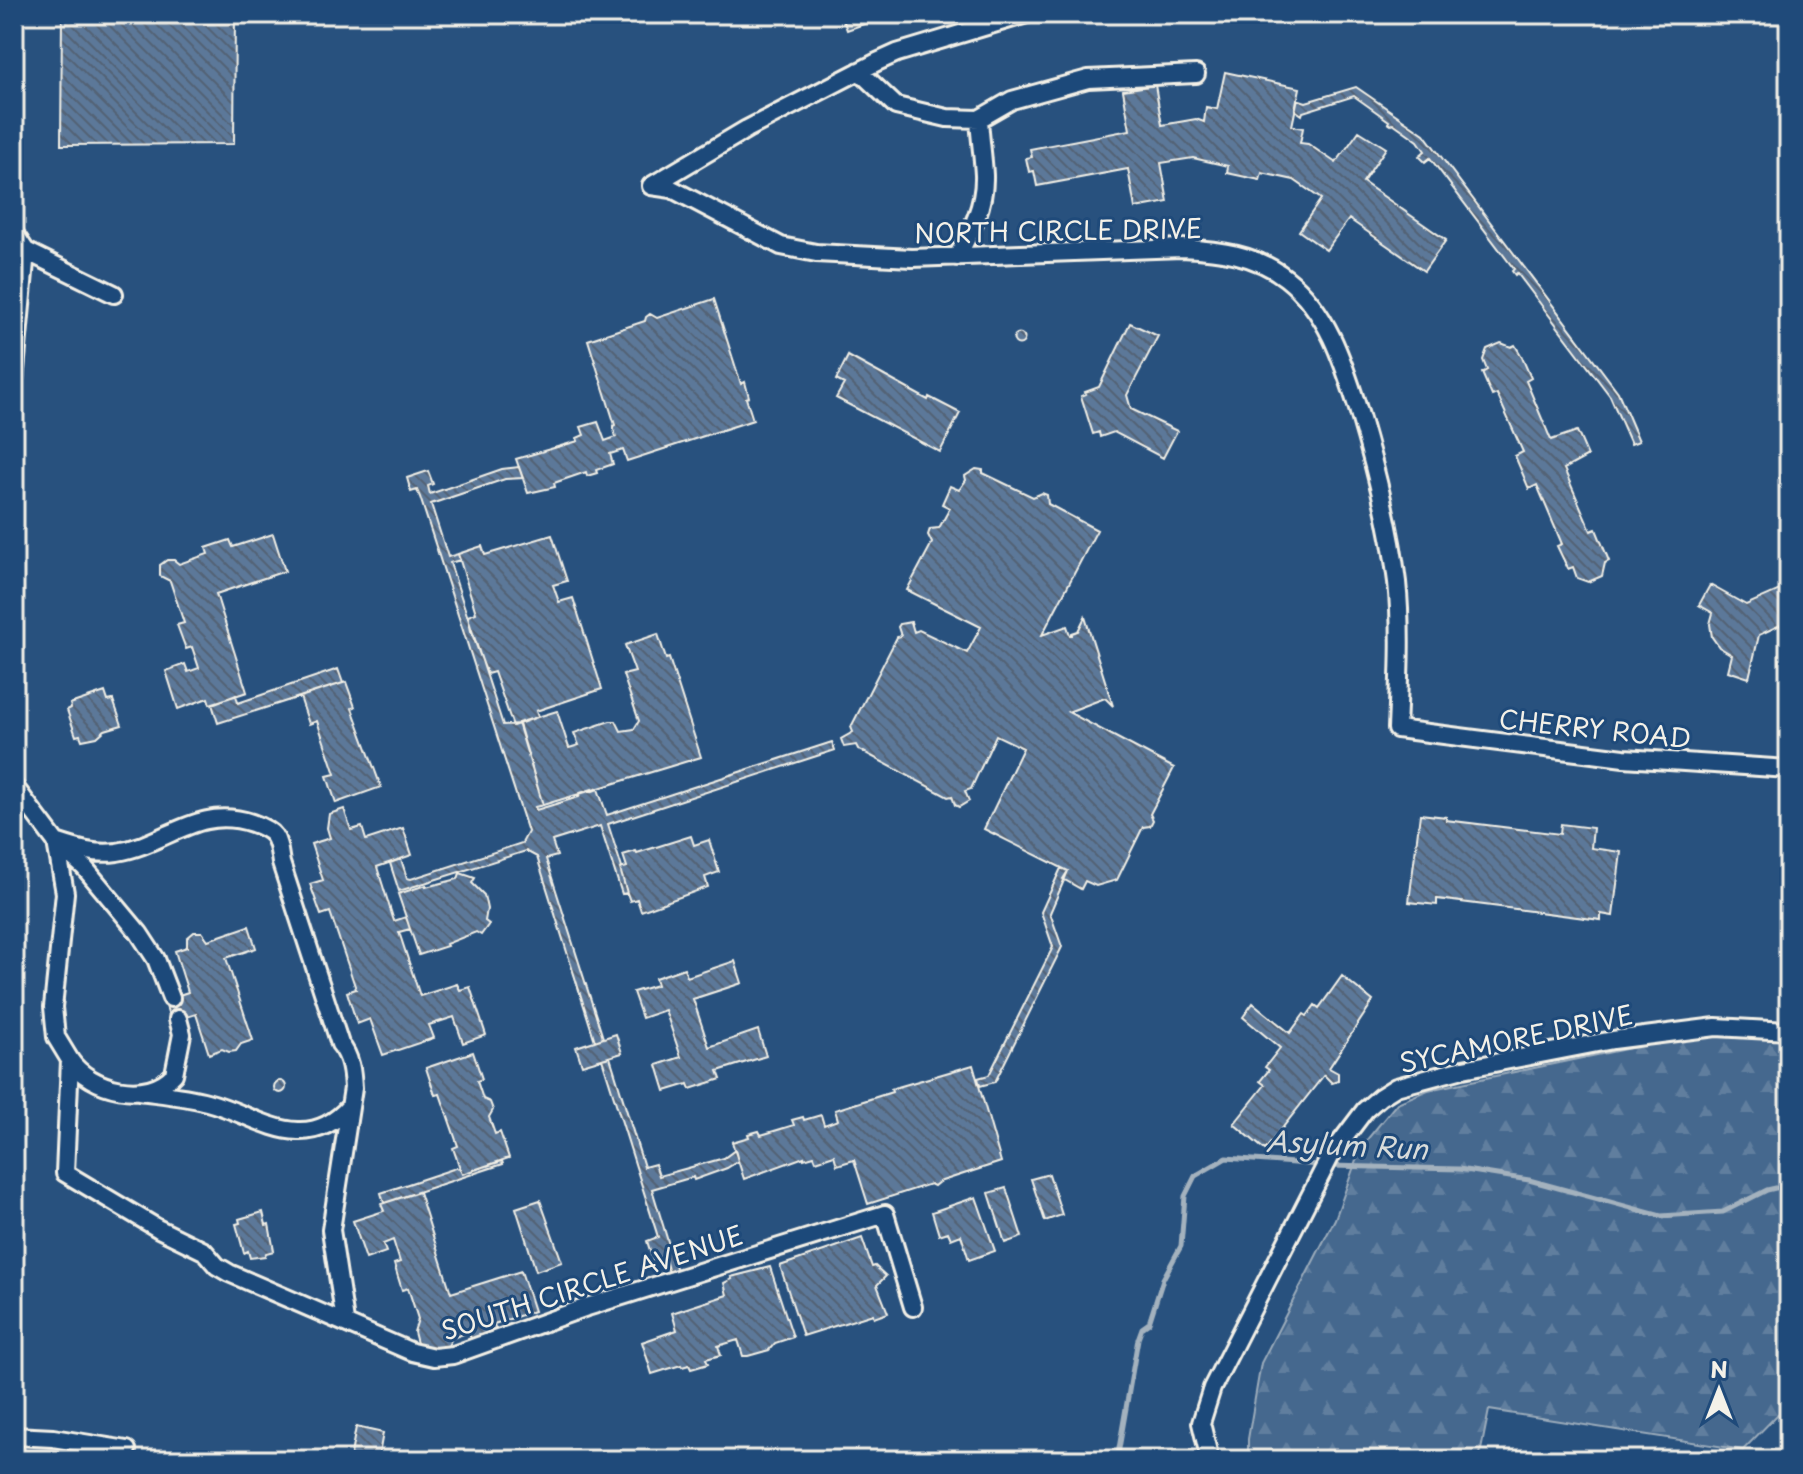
<svg xmlns="http://www.w3.org/2000/svg" width="1803" height="1474" font-family="'Playpen Sans',sans-serif">
<style>
.forest{fill:url(#forest-firs);stroke:#9cacbb;stroke-width:2}
.lines{fill:none;stroke-linecap:round;stroke-linejoin:round}
.stream{stroke:#a4b2be;stroke-width:5}
.building{fill:url(#building-back-hatch);stroke:#f4f1e8;stroke-width:2}
.minor-casing{stroke:#f4f1e8;stroke-width:22}
.minor{stroke:#1f4a7a;stroke-width:16}
.labels{text-anchor:middle;dominant-baseline:central;stroke-width:6;stroke-linejoin:round;paint-order:stroke}
.street-label{font-size:26px;fill:#f4f1e8;stroke:#1f4a7a}
.water-label{font-size:28px;font-style:italic;fill:#d9dcda;stroke:#1f4a7a}
</style>
<defs>
<pattern id="forest-firs" width="22" height="20" patternUnits="userSpaceOnUse" patternTransform="scale(2)"><rect width="22" height="20" fill="#45688e"/><path d="M5 1l3.5 6h-7zM16 11l3.5 6h-7z" fill="#607e9e"/></pattern>
<pattern id="building-back-hatch" width="6" height="6" patternUnits="userSpaceOnUse" patternTransform="scale(2)"><rect width="6" height="6" fill="#5b7899"/><path d="M-1 5l2 2M0 0l6 6M5-1l2 2" fill="none" stroke="#536274"/></pattern>
</defs>
<rect width="100%" height="100%" fill="#28517e"/>
<filter id="ink" filterUnits="userSpaceOnUse"><feTurbulence type="fractalNoise" baseFrequency=".0125" numOctaves="2"/><feDisplacementMap in="SourceGraphic" scale="16" xChannelSelector="R" yChannelSelector="G"/><feConvolveMatrix kernelMatrix="1 2 1 2 8 2 1 2 1" color-interpolation-filters="sRGB"/></filter>
<g filter="url(#ink)">
<path class="forest" d="M1726,1035L1789,1039V1412H1780L1743,1450L1489,1410L1479,1460H1248V1439L1261,1363L1335,1219L1361,1147L1397,1103L1428,1090L1669,1040Z"/>
<g class="lines">
<path class="stream" d="M1330,1166L1459,1169L1529,1180L1661,1216L1723,1212L1767,1190L1789,1185
M1117,1460L1138,1339L1142,1328L1149,1323L1163,1279L1181,1246L1185,1196L1195,1176L1226,1158L1320,1165"/>
</g>
<path class="building" d="M62,14H235L234,144L61,145Z
M841,14H892L847,30Z
M1225,72L1300,88L1292,126L1303,128L1300,143L1308,144L1336,163L1359,131L1386,148L1363,182L1446,240L1424,271L1349,219L1326,250L1299,231L1321,199L1294,180L1262,173L1260,180L1227,173L1228,166L1193,158L1161,163L1168,202L1135,208L1128,169L1037,186L1034,171L1029,172L1026,158L1032,157L1030,149L1130,130L1123,90L1155,85L1162,125L1196,119L1204,122L1206,107L1217,109Z
M1356,87L1424,134L1618,392L1639,441L1631,444L1610,396L1517,273L1515,275L1512,271L1514,269L1430,158L1425,162L1419,156L1425,151L1418,141L1393,123L1391,125L1388,123L1389,121L1354,96L1303,112L1302,115L1295,110L1297,99L1306,102Z
M714,299L741,384L745,382L749,397L746,398L753,420L627,461L623,450L610,454L613,464L596,470L597,473L587,476L586,472L554,483L555,487L528,493L516,459L578,441L577,438L584,435L581,427L598,422L605,441L616,437L613,426L615,425L588,340L645,321L646,317L650,314L657,318Z
M1130,323L1158,336L1127,395L1131,409L1177,431L1163,458L1114,432L1100,437L1099,432L1093,434L1081,396L1086,394L1085,392L1099,387Z
M1013.5 339a5.5 5.5 0 1 1 11 0a5.5 5.5 0 1 1-11 0Z
M1501,343L1511,347L1515,345L1521,355L1531,378L1526,381L1551,440L1577,431L1588,456L1564,469L1591,531L1596,529L1609,561L1605,563L1602,576L1588,582L1577,578L1573,567L1568,569L1557,546L1562,544L1537,485L1529,489L1515,456L1523,452L1497,394L1492,396L1482,373L1487,370L1483,360L1487,349Z
M848,356L928,400L929,397L960,413L940,452L836,398L844,384L836,380Z
M519,467L523,478L505,479L431,504L448,557L458,554L460,560L450,563L503,725L519,724L543,805L535,807L536,810L579,797L580,793L592,789L593,791L598,789L607,815L832,742L835,750L608,824L622,868L620,869L627,893L622,894L600,826L552,841L557,856L546,859L603,1038L595,1041L537,857L526,851L399,891L390,863L401,859L407,878L411,879L522,843L528,832L420,497L417,490L411,492L407,478L428,471L433,484L428,486L430,494L502,469Z
M976,469L983,470V473L1033,497L1042,493L1047,495L1048,504L1097,530L1042,635L1067,626L1070,635H1072V633L1078,631L1085,617L1113,706L1105,698L1068,712L1174,768L1150,814L1153,820L1150,826L1143,827L1117,880L1096,886L1085,881L1081,889L1063,879L1068,871L984,829L1023,748L996,735L971,789L965,791L969,801L959,807L955,805L952,796L948,797L858,749L856,745L844,747L841,739L853,732L851,727L897,637L901,636L898,627L900,624L911,622L914,632L919,630L967,653L981,627L907,590L932,543L928,535L930,529L939,528L950,508L942,504L950,486L959,490L966,480L965,476Z
M273,534L285,571L216,594L247,692L210,704L208,698L178,709L166,671L185,664L188,672L199,668L192,647L186,649L177,625L184,623L170,581L160,576V565L167,560H174L179,564L208,554L206,548L230,540L233,547Z
M552,535L567,581L553,585L559,602L573,598L602,689L536,711L538,717L513,726L494,672L487,674L471,631L468,616L476,613L458,554L482,546L485,555Z
M1710,585L1746,605L1789,586V621L1759,635L1749,678L1728,671L1732,655L1719,647L1712,637L1710,624L1713,613L1699,605Z
M658,634L666,659L669,658L701,757L543,805L518,723L557,711L569,748L579,745L574,733L610,721H616L621,731L634,729L639,721L623,675L635,672L625,645Z
M338,669L343,683L218,723L212,704L236,695L238,703Z
M346,682L355,707L352,708L381,787L336,803L327,776L335,774L317,721L309,724L300,697Z
M105,692L108,701L113,700L122,725L105,730L97,737L82,740L80,735L76,736L67,710L71,708L70,704Z
M344,809L351,830L362,827L366,840L403,828L412,855L377,867L394,921L406,917L410,929L399,932L420,996L457,984L460,990L470,987L486,1035L463,1043L454,1017L429,1025L434,1038L383,1055L370,1019L357,1024L347,992L356,989L330,912L321,915L310,884L323,880L311,844L330,838L327,828L329,814Z
M1420,814L1446,817V820L1560,834L1561,824L1593,828L1591,848L1621,852L1613,916L1601,914V920L1437,899V905L1409,902Z
M691,836L694,845L709,840L719,872L705,877L708,887L641,911L637,899L630,901L627,893L620,869L627,867L623,855L636,851L637,853Z
M1061,868L1068,871L1050,913L1062,947L995,1082L980,1086L978,1078L989,1075L1053,947L1041,912Z
M460,873L475,878L472,883L484,895L487,909L485,921L489,924L481,935L476,932L446,944L447,946L419,955L398,894L426,885V887L458,879Z
M249,926L256,948L226,958L253,1040L241,1044L236,1051L229,1052L222,1049L209,1054L196,1014L171,1022L164,1000L188,992L175,951L187,947V938L194,932H202L208,940Z
M735,961L742,983L693,999L709,1047L758,1030L766,1056L718,1071L721,1079L690,1089L688,1084L665,1091L657,1065L681,1057L665,1010L642,1018L633,992L657,985L655,978L684,968L687,977Z
M1342,976L1373,1001L1329,1068L1338,1073V1081L1332,1083L1324,1075L1265,1150L1234,1124L1265,1085L1260,1081L1269,1070L1265,1067L1280,1048L1243,1017L1253,1003L1290,1033L1304,1014L1307,1016L1315,1005L1319,1008Z
M616,1034L622,1053L582,1065L576,1047Z
M473,1052L482,1079L477,1081L483,1099L490,1102L493,1110L489,1117L495,1134L500,1132L509,1158L462,1174L453,1148L458,1146L440,1094L435,1095L426,1068Z
M610,1057L644,1167L655,1164L659,1176L724,1158L735,1150L738,1161L727,1168L694,1180L693,1177L652,1189L677,1271L669,1273L664,1256L653,1260L647,1241L658,1237L602,1059Z
M973,1065L1001,1162L939,1182L934,1186L930,1184L868,1204L854,1160L837,1165L834,1155L816,1161L814,1156L804,1159V1157L744,1179L732,1142L749,1137L748,1134L759,1131L761,1135L794,1125L792,1120L803,1117L804,1120L821,1115L824,1125L838,1120L835,1110L892,1092L891,1089Z
M274 1087a6 6 0 1 1 12 0a6 6 0 1 1-12 0Z
M502,1161L503,1164L384,1203L381,1193L459,1167L462,1174Z
M1049,1174L1062,1215L1045,1221L1031,1179Z
M1006,1188L1022,1237L1005,1243L989,1193Z
M419,1192L451,1293L521,1271L534,1311L494,1324L496,1331L471,1339L469,1332L452,1338L447,1348L423,1351L418,1347L414,1332L418,1319L408,1288L402,1290L394,1264L400,1262L393,1240L383,1244L386,1252L366,1259L353,1221L384,1211L381,1204Z
M976,1197L995,1251L969,1260L961,1235L951,1239L948,1232L939,1235L932,1212Z
M540,1200L562,1262L536,1271L516,1208Z
M263,1212L266,1225L269,1224L274,1251L266,1253L265,1256L250,1258L248,1251L244,1253L236,1224L240,1223L239,1219Z
M862,1238L872,1267L875,1266L886,1276L877,1285L888,1313L874,1318L873,1314L803,1336L780,1266Z
M770,1267L793,1337L775,1343L769,1350L748,1356H743L738,1340L718,1346L721,1355L706,1359L708,1364L691,1369L689,1365L682,1367L681,1365L652,1374L642,1342L677,1330L672,1313L727,1295L724,1283L732,1279L731,1277Z
M356,1427L383,1433L378,1460H350Z"/>
<g class="lines">
<defs>
<path id="minor" d="M859,71L896,106L947,118L979,119L1012,100L1088,79L1196,74
M651,186L672,189L781,246L816,253L912,258L1182,248C1218,250 1256,254 1286,278C1327,310 1343,361 1358,409C1375,466 1390,523 1397,582C1402,630 1399,680 1397,729L1624,758L1789,769
M651,186L747,129L877,62L897,53L1027,14
M14,233L26,251L114,294
M957,257C971,231 985,206 984,175C983,156 980,137 979,119
M14,381L26,251
M14,786L56,842L84,867L139,933L156,959L171,998
M56,842L65,893L53,1007L56,1037L70,1060L65,1173L159,1229L204,1251L217,1266L229,1273L412,1352L434,1357L453,1355L587,1307L885,1214L913,1307
M56,842C77,849 95,855 117,852C167,844 197,805 252,823C278,832 277,838 281,863L340,1044C351,1057 352,1072 353,1088L331,1230L345,1321
M70,1060C90,1090 148,1104 174,1074L182,1034L178,1019
M139,1091C161,1094 185,1096 207,1102C258,1115 304,1158 350,1106
M14,1436L53,1438L127,1450
M1210,1460L1201,1423L1212,1388L1331,1155L1365,1110L1380,1097L1396,1087L1463,1069L1613,1040L1716,1027L1789,1031"/>
</defs>
<use href="#minor" class="minor-casing"/>
<use href="#minor" class="minor"/>
</g>
</g>
<g class="labels">
<g class="street-label">
<text transform="translate(1058 230) rotate(-1)">NORTH CIRCLE DRIVE</text>
<text transform="translate(1595 728) rotate(6)">CHERRY ROAD</text>
<text transform="translate(1516 1038) rotate(-12)">SYCAMORE DRIVE</text>
<text transform="translate(592 1282) rotate(-18)">SOUTH CIRCLE AVENUE</text>
</g>
<g class="water-label">
<text transform="translate(1347 1144) rotate(3)">Asylum Run</text>
</g>
</g>
<rect width="1803" height="1474" fill="none" stroke="#1f4a7a" stroke-width="48"/>
<rect x="24" y="24" width="1755" height="1426" fill="none" stroke="#f4f1e8" stroke-width="3" filter="url(#ink)"/>
<g transform="translate(1719 1390)" stroke="#1f4a7a" stroke-width="6" paint-order="stroke">
<path d="M0-6L14 30L0 20L-14 30Z" fill="#f4f1e8"/>
<text y="-12" font-size="22" font-weight="bold" text-anchor="middle" fill="#f4f1e8">N</text>
</g>
</svg>
